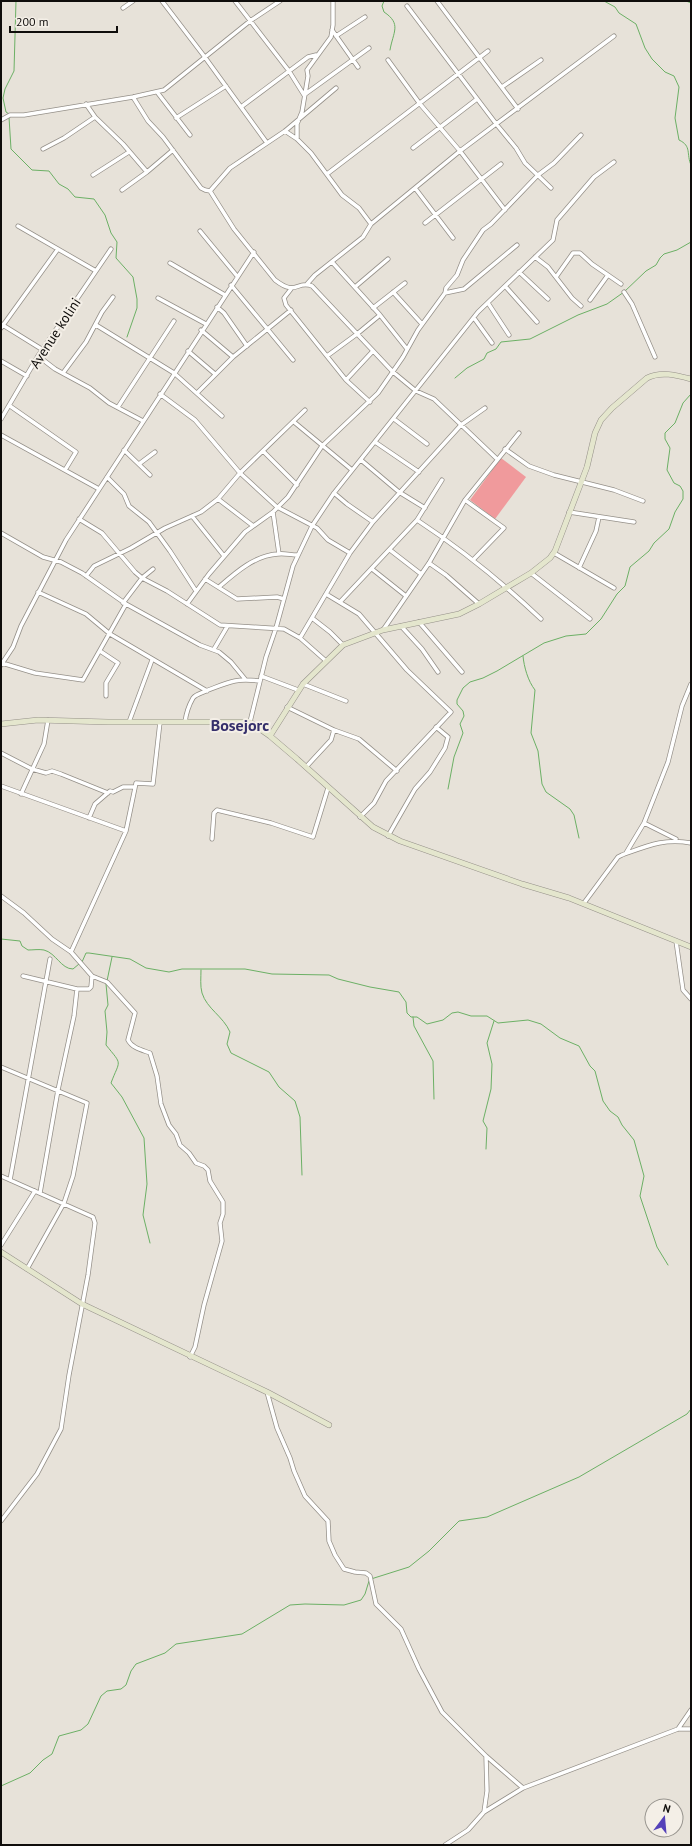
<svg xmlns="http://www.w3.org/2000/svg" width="692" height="1846" font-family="'PT Sans',sans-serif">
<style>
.green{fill:#f09a9c}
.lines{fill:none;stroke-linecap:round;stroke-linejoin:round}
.stream{stroke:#6cb065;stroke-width:1}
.street-casing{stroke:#959089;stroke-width:5}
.secondary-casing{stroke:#959089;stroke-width:6}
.street{stroke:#fff;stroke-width:3.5}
.secondary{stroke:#e4e6cd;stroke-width:5}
.labels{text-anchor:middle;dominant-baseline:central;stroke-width:4;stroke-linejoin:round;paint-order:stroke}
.street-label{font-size:14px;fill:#0f0d0b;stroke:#f4efe7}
.quarter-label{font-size:16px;font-weight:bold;fill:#352f6b;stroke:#f4efe7}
</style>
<rect width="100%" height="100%" fill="#e7e2d9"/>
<path class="green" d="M501,458L526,477L495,519L470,500Z"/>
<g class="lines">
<path class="stream" d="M384,1L382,6L384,12C402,24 393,32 390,50
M604,1L615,7L619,13L636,24L645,48L652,59L665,72L674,76L679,87L675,118L679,140C692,146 686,154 691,165
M686,1L691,3
M9,114L6,112L3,98L5,89L14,71L16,1
M9,117L11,149L32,170L49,171L59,184L68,189L75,197L94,199L105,215L111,233L117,242L116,258L133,277L137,299V308L127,337
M455,378L467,368L484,359L487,353L496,349L501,342L530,339L578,315L607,304L624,292L646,271L656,265L660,258L664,254L677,250L691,242
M523,656C524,667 528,681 535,690L531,733L538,751L542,784L546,792L570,809L574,815L579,838
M448,789L454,757L463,733L460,724L464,716L463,711L457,704V700L463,688L470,682L483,678L497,671L544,643L566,636L586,634L601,619L617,594L625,586L630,567L649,551L654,543L669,529L675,512L683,499V491L680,486L674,483L667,470L670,448L665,439V433L675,423L683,403L691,394
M1,939L20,941L22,946L28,950C33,950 39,949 44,950C56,953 61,969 73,969L79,964
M82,962L86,953H89L130,959L146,968L169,972L182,969H245L272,974L329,975L338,979L370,987L399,992L406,1002L407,1013L411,1017H417L427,1024L443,1020L452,1013L458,1012L471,1016H487L498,1023L528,1020L541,1024L560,1038L579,1046L590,1066L595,1071L603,1101L610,1111L618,1117L622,1125L634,1140L644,1176L640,1196L657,1247L668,1265
M201,970C201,977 200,986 202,993C207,1009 223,1016 230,1032L227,1044L231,1053L269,1072L279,1087L295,1101L300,1117L302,1175
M107,981L112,957
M106,984L108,1005L105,1011L107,1032L106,1045C123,1066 120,1059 111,1083L122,1097L144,1138L147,1184L143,1215L150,1243
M413,1017L414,1026L433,1061L434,1099
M486,1149L487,1128L483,1121L491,1089L492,1064L487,1043L494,1021
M371,1579L409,1567L429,1551L459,1521L487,1517L579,1477L687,1414L691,1409
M1,1786L30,1773L43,1760L52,1754L59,1736L81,1730L88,1724L101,1696L107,1691L121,1689L126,1685L131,1671L136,1664L165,1653L176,1644L242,1634L290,1605L305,1604L344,1605L361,1600L365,1594L369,1581"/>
<defs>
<path id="street" d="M162,1L204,56L267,143
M235,1L289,71L304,95L369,48
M437,1L518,109
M407,6L497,125L516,148L525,163L551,188
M123,8L133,1
M332,30L358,67
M336,36L365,17
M388,60L420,104L460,151L505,210
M502,87L541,60
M157,92L190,135
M133,97L148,121L163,137L201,188L205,190L210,191
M86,104L95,117L123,144L147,172
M241,107L308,57L316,55
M176,118L226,86
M1,120L10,115H24L133,97L164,90L250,21L280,1
M285,131L297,139L311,153L342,195L359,208L371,224
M297,139V124L302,112L308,76L307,70L331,37L333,25V1
M413,148L477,99
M43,149L64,138L95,117
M327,174L488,51
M93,175L129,152
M415,188L453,238
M122,190L147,172L173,150
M210,191L234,229L275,280C297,297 296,280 312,286L393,372L416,391L434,399L497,459
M210,191L230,168L285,131L336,88
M425,223L501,164
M18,226L96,271
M200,231L237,276
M535,257L548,267L572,298L581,306
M332,262L380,315L407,349
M170,263L225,295
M519,272L548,299
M556,277L573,253H580L592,264L621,284
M307,284L315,275L363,237L371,224L460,151L614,36
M231,285L293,360
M505,286L537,322
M355,287L388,259
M291,289L284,298L286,305L346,380L370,402
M393,292L422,324
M624,292L632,304L655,357
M445,293L446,288L457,275L463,260L483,230L491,224L538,175L554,163L581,135
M158,298L206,324
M590,300L608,275
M488,303L509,335
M217,307L224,313L247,346
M373,308L405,283
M474,318L492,343
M1,324L43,350
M96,325L174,373L222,416
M1,328L58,249
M201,330L233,357
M188,351L215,374
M38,356L55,369L90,388L109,403L143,421
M327,356L357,334L380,315
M1,361L27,376
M63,373L86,342L102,312L113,297
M346,380L373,351
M197,393L233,357L291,310
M160,394L195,420L240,473L277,507L317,528L328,540L350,553
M10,406L76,452L65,470
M118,407L174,321
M1,419L38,356L111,249
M394,419L427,444
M294,422L352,470
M1,435L99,489
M375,442L419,472
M505,449L529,466L554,475L614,490L643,501
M124,450L150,475
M263,451L297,485
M361,460L399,492L425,508
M139,464L155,452
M107,477L124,494L129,506L149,522L170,551L196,591
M334,493L347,504L373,522
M218,499L252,525
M465,500L504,528L473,560
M273,512L279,554
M569,512L634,522
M192,516L224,556
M79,519L102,533L135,572L142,578L167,591L220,625L284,629L300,638L326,661
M417,520C461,549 502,582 541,619
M1,533L43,557L61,562L82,573L126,604L200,645L219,652L231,662L245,679
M390,550L421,574
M554,553L614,588
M429,563L446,575L479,604
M579,568L596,531L599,517
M372,569L406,596
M531,573L590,619
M86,576L94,566L131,548L165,528L201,512L218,499L240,473L305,410
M205,579L237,599L277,597L284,599
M219,587C235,573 255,555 278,554C284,553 291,555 297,555
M38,592L86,614L110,634L207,691
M326,594L359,614L407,670L451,712L386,781L374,803L360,817
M340,602L417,520L442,480
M123,603L142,578L153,569
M187,604L209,574L245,532L273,512L288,497L322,446L378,393L403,357L418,330L445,293L464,289L517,245
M312,618L330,632L343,645
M419,622L462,672
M401,626L422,649L438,672
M383,630L429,563L465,500L519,433
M300,638L350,553L373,522L461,425L485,408
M214,649L227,627
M100,651L118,663L106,683V696
M2,663L35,673L83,680L126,604
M1,665L13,647L21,626L66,540L254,252
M261,676L298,690
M303,684L346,701
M287,707L334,730L359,739L397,771
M129,722L152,660
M185,722C186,714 189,705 193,698C196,694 202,693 206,691C229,682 235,678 260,681
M250,722L266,657L276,628L293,566L312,526L334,493L478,312L553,240L557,220L594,177L614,162
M1,753L32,769L46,773L52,771L61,774L108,793
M306,767L331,740L334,730
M1,786L126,831
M21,794L44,744L48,720
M89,818L95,804L110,791L113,792L123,787H135
M644,823L676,839
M388,836L415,789L430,772L445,748L448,737L436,727
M212,839L214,813L217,810L271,823L313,837L328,788
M626,853L644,823L668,762L682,706L691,684
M1,896L24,913L52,939L71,952L92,976L107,982L135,1013L128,1040C132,1048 142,1050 150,1053L157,1076L161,1104L169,1125L176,1134L180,1145L189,1153L196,1163L204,1166L208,1170L210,1181L223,1202V1214L220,1223L222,1241L204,1305L195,1347L190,1357
M584,903L618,857L622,855C647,846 664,838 691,843
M676,941L683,990L691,999
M71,952L126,831L136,783L153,784L160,722
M23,976L77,989H89L91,987L92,976
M1,1067L87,1103L73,1176L64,1203L27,1269
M1,1176L93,1217L95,1223L88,1275L69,1375L61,1429L37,1474L1,1521
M10,1180L50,959
M40,1193L58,1090L74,1016L77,989
M1,1245L35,1191
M267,1392L277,1428L290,1458L294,1471L305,1496L328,1521L329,1541L335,1555L344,1569L355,1572L366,1573L370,1576L376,1604L401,1629L419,1669L442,1712L486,1756L487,1791L484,1812
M678,1729L691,1710
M486,1756L523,1788L678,1729H691
M445,1845L468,1830L484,1812L523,1788"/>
<path id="secondary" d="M1,724L38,720L108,722H250L270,736L297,759L373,827L400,841L522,884L569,898L691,947
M270,736L303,684L343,645L383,630L459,614L479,604L531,573L550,558L555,551L587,467L595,433L601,420L612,408L647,378C661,371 676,375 691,379
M1,1252L82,1304L267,1392L329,1425"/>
</defs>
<use href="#street" class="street-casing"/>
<use href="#secondary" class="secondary-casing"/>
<use href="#street" class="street"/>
<use href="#secondary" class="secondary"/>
</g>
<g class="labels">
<g class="street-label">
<text transform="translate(55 333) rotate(-57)">Avenue kolini</text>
</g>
<g class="quarter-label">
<text x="240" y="725">Bosejorc</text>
</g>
</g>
<rect width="692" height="1846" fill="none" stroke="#0f0d0b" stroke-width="4"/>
<g transform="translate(664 1818) rotate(16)"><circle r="19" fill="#f4efe7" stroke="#98958f"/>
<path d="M0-3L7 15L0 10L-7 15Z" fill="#5441b9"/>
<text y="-6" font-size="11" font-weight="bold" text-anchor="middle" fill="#0f0d0b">N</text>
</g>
<path d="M10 26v6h107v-6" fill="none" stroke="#0f0d0b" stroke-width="2"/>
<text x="16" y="26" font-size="12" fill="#0f0d0b" stroke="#f4efe7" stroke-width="3" paint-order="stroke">200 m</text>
</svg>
